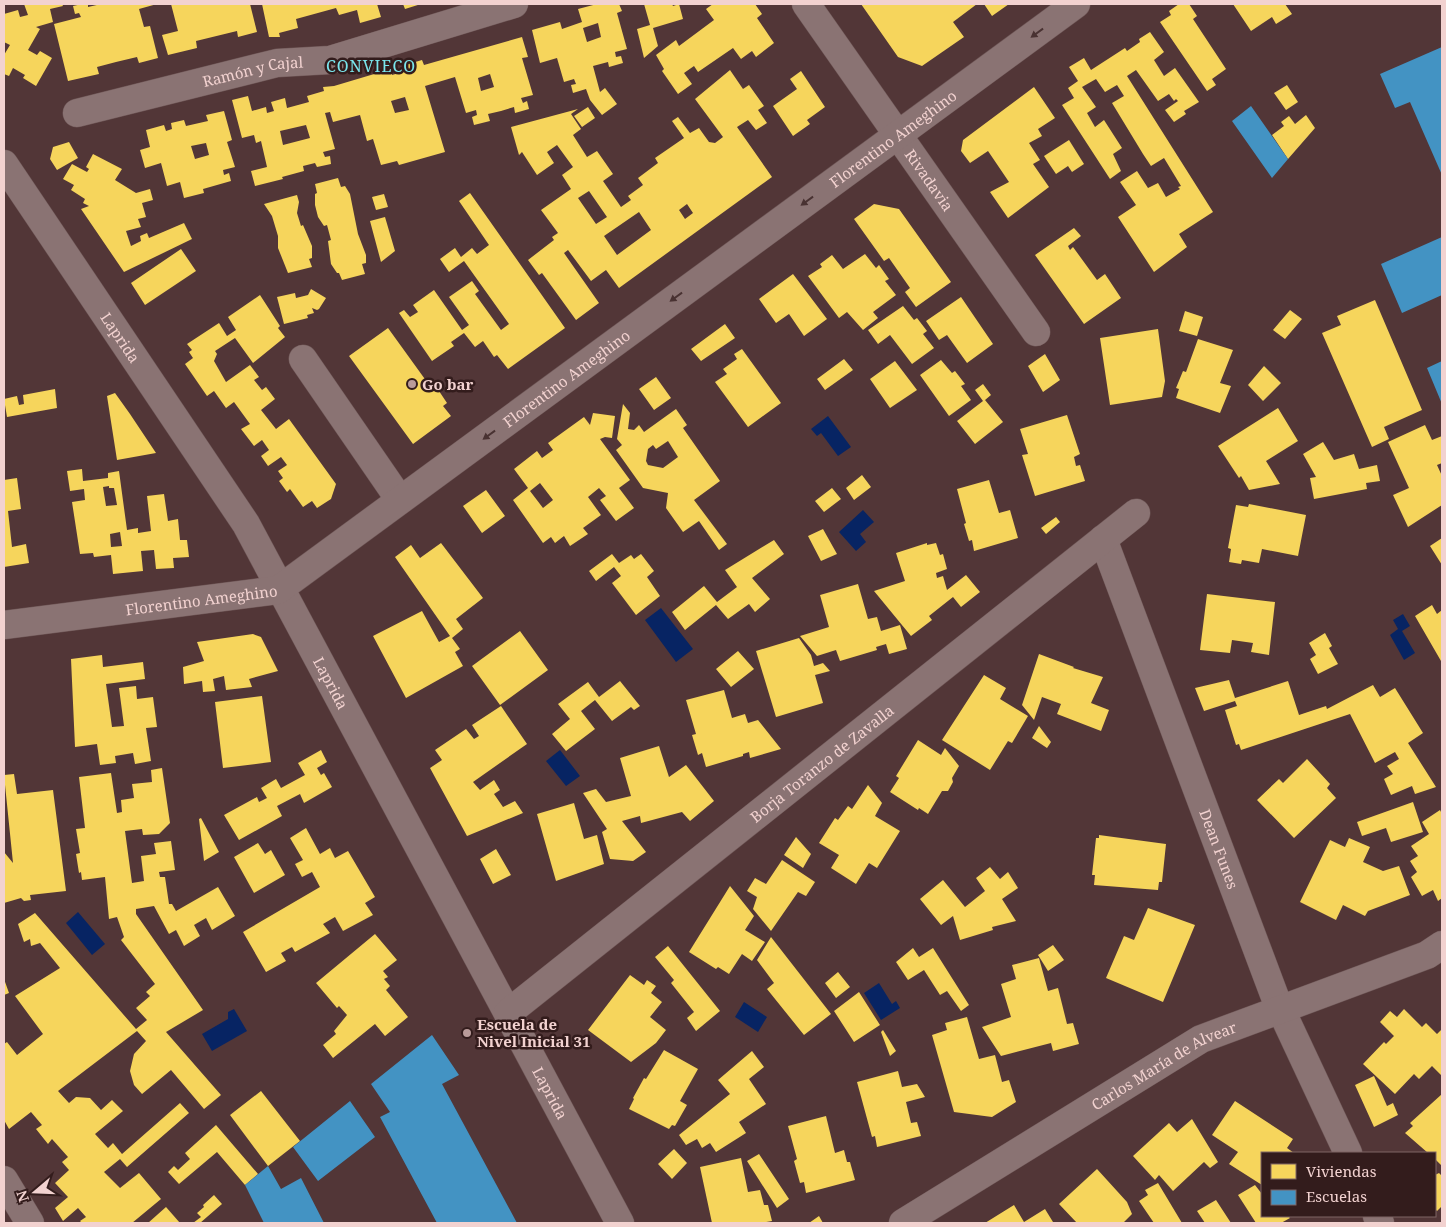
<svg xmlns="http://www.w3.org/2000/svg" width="1446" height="1227" font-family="'Noto Serif',serif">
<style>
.water{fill:#072463}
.homes{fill:#f6d55c;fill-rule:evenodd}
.schools{fill:#4393c3}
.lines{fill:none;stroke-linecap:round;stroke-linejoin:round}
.minor-casing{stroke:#6e5656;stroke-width:29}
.minor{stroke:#8a7373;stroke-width:28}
.oneway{fill:#493232}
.poi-dot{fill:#ba9b9a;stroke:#331c1c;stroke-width:2}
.labels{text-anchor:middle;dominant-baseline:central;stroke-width:5;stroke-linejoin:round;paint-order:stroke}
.street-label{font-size:15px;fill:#f2d2d0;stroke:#331c1c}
.poi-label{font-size:15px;font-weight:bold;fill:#f2d2d0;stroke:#331c1c;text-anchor:start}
.neighbourhood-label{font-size:16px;letter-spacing:1px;fill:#7ae6ed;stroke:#331c1c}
</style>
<rect width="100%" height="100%" fill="#523637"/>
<path class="water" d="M828,416L851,447L838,456L821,433L817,436L811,429Z
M863,510L874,522L860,534L866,542L856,551L839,532Z
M661,608L693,649L676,662L645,620Z
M1403,614L1410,626L1402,631L1415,653L1404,660L1390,635L1398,629L1393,620Z
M560,750L580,776L566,786L546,761Z
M78,912L105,944L92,955L66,923Z
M879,983L892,1004L896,1001L900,1008L881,1020L864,993Z
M744,1002L767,1017L758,1032L735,1017Z
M234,1009L247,1031L212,1051L202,1034L228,1019V1012Z"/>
<path class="homes" d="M24,4H62L63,6L50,9L53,22L36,27L40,29L28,50L37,55L40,51L52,58L36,86L23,78L25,75L13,68L9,76L4,74V55L10,45L4,42V14L18,10L20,17L28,15Z
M82,4H88V7L101,4H157L139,9L144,27L150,26L158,58L139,63L137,57L116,62L97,67L99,74L68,81L54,24L81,17L79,13L75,14L73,6Z
M171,4H250L257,32L238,37L237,31L196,41L197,48L168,55L162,35L178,31Z
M262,4H377L381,17L360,23L357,10L339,15L336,8L296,19L298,28L279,33L280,37H269Z
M403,4H421L405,9Z
M597,4H619L622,11L617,13L627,49L615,52L616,57L621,56L623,63L609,67L608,62L593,66L600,92L605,88L617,104L602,115L590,100L586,89L573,93L571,85L576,84L574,79L564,82L557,58L540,63L532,30L560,22L562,29L582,22L578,9ZM598,23L601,37L587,42L583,28Z
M644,4H672L673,6L679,4L683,19L653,28L658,46L644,58L637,29L650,25Z
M713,4H755L762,14L757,18L774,43L756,57L752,51L741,59L733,48L698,72L694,66L684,73L692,84L678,94L662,71L664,69L656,55L676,40L679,46L714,20L706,9Z
M861,4H977L953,22L964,37L922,66L898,57Z
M984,4H1009L992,16Z
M1179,4H1189L1197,16L1193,19L1226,69L1212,79L1216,85L1207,91L1160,22L1171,15L1169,11Z
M1233,4H1285L1292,14L1276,24L1272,17L1251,31Z
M1150,32L1164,52L1154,60L1164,76L1175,68L1199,102L1184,111L1186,114L1174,122L1165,110L1178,101L1176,99L1174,101L1169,94L1158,101L1136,70L1127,76L1213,212L1179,234L1187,247L1154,272L1118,217L1136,205L1120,182L1137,171L1148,188L1158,183L1166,197L1180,189L1178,187L1181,186L1164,158L1151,166L1143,154L1112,103L1124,96L1117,85L1105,92L1096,79L1082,87L1096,107L1087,113L1095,127L1104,120L1122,148L1113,154L1121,171L1110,179L1062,105L1074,98L1068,88L1078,81L1069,67L1084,58L1091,70L1125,48L1127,51L1140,42L1139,39Z
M522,37L528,57L522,58L533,95L521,98L523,103L527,101L529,109L515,113L514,107L501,111L488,114L490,121L474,125L472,117L477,115L476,110L466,113L455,77L425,86L445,152L399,165L397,161L381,165L373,139L367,141L360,115L333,122L330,112L325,113L335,149L323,152L325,157L330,156L331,164L317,167L315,163L303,166L304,171L282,177L283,179L255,186L251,171L267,167L261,141L256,143L254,135L242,138L232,100L248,96L252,111L266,107L267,113L274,111L271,102L285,98L287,108L309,102L307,96L324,91L323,87L334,86L391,69L392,75L406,71L405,65L422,60L424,65ZM490,74L494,87L481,91L478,78ZM405,97L409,110L395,113L391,101ZM306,125L310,138L283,145L280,131Z
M730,70L743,89L749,85L764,106L758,110L767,123L756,130L748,120L737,127L772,177L619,288L606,270L591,281L568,250L564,253L599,303L576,320L542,273L539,275L528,260L554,240L552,237L558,233L541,210L571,189L562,175L573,167L557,145L547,152L554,163L537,175L522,152L519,155L511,127L578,109L571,114L581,129L573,135L587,157L597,151L613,174L603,181L621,207L631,200L628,196L643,185L638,178L658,163L655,158L684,138L672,121L678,117L690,133L699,128L709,142L715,143L723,137L695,99ZM589,191L607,217L596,224L578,198ZM687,204L693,213L685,219L679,210ZM639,212L651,230L617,255L604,236Z
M801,71L825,107L807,120L810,124L793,136L773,106L797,89L790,79Z
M1287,85L1298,102L1286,110L1274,93Z
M1034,87L1055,118L1038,129L1042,136L1029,143L1040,160L1033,164L1049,187L1008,218L990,192L1009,182L988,151L970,163L961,151L963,140Z
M588,107L595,118L582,127L574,116Z
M224,111L232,140L227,142L235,167L223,170L224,175L229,173L231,181L203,189L204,193L184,198L180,182L167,186L161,163L145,168L140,150L150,147L146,130L164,125L166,131L172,129L171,123L184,120L186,126L208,121L206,115ZM206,143L209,155L195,159L191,146Z
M1306,115L1315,128L1288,159L1272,135L1284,126L1281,122L1289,116L1295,124Z
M1069,140L1084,164L1072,172L1068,166L1056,174L1044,156Z
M69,142L78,158L57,170L50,159L53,147Z
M93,154L122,169L115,180L136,193L150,189L153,200L142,203L146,217L138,219L141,227L126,231L131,246L141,241L140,236L147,233L149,238L184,223L192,239L124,272L81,209L89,206L83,203L85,199L71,190L74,185L63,179L72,164L87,172L89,169L86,167Z
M338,178L341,187L345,186L350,194L358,234L366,255V263L362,264L365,274L342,280L339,273H337L331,264L328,241L331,240L327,225L324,226L318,217L315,205V194L317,193L315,184Z
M470,193L565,328L508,369L497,355L494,357L483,341L475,347L464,333L451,342L454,346L432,361L399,313L404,310L410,317L418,312L413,305L434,290L462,330L469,325L449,297L472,281L479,291L475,294L501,330L509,324L464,261L449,272L440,259L455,248L461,257L472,248L477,254L489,245L459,201Z
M384,194L388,207L376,210L372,197Z
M297,195L299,202L297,213L301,226L303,225L312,246V258L309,259L312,267L288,273L278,248V236L272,216L264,204Z
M874,204L899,209L951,282L916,307L905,292L910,288L889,258L884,261L854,219Z
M385,217L395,251L381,262L370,221Z
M1074,228L1081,236L1068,246L1070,250L1073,247L1097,280L1105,274L1121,298L1084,324L1035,255Z
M181,249L196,271L145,305L131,283Z
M865,254L876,268L879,265L889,279L885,281L896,295L873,312L878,318L863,330L847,312L839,318L808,276L822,267L820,264L832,255L843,269Z
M793,274L827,319L804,336L789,314L776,323L759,299Z
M311,289L326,298L319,309L317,310L312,308L314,313L307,315L308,318L284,324L277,297L295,293L296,298L308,295Z
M260,295L280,326L278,328L285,337L253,363L235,338L215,351L217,354L214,361L226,382L250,365L259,377L254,380L262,390L266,387L275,399L261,410L276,429L289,419L336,484L331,499L317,508L312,501L303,507L290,489L287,492L279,481L283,478L278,471L287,465L281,457L268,466L261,456L269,450L262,440L254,446L241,429L250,424L234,402L226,408L214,391L207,396L185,364L193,358L189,352L192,350L187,344L219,323L227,336L236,330L228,317Z
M961,297L993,344L967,363L947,335L939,340L926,321Z
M1375,300L1422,410L1384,427L1389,439L1372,447L1322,333L1341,325L1337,316Z
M903,306L914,320L917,318L927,331L923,334L934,348L912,364L890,335L878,344L868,330Z
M1290,310L1302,319L1285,339L1273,330Z
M1185,311L1203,317L1197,336L1179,331Z
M725,324L735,338L701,361L691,349Z
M388,328L427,382L431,379L447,403L443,406L451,416L413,444L349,356Z
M1158,329L1165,381L1162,397L1110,405L1100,338Z
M1198,339L1233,350L1220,383L1231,386L1220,413L1176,398L1179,389L1176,388L1183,371L1186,372Z
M742,349L781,403L748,427L715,382L727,374L723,369L737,359L734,354Z
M1045,354L1060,380L1043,392L1028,366Z
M844,359L853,370L825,390L817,379Z
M941,360L952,373L955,371L965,384L961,386L971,400L949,416L920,375Z
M895,361L917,390L890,408L870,379Z
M1264,366L1281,383L1263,401L1248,385Z
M656,377L671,398L654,410L639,389Z
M983,384L991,395L985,400L1003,422L975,444L957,421L983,401L975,390Z
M55,389L57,408L7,417L4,399L17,396L19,405L24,404L23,395Z
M115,393L130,414L156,453L117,460L107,396Z
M623,404L630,413L628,429L634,430L639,425L644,432L676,409L687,425L683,428L720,481L694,500L727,544L719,550L699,521L683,532L666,508L668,493L643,488L616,450L622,445L617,439ZM668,441L678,457L663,468L648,465L646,461L648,449L653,445L656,449Z
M1278,408L1298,441L1266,461L1280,484L1249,490L1241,476L1239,478L1218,446Z
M593,413L615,416L612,438L605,437L600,439L630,480L619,488L634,508L616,521L600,500L606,496L599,488L588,497L601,515L583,528L588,534L570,546L564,536L555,543L551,537L543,543L513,500L528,488L514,469L537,451L542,458L553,450L548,443L584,417L590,425ZM540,483L553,500L543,508L530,491Z
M1067,415L1080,454L1074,457L1076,466L1080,465L1085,481L1035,496L1022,455L1028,454L1020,429Z
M1425,425L1432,440L1442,436V463L1437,465L1442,476V505L1408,527L1393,495L1409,488L1388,442Z
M1323,442L1334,460L1354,454L1359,469L1377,465L1380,481L1366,483L1367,489L1314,499L1310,478L1316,477L1303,454Z
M82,469L83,481L108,478V473L119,471L127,530L138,528V533L151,531L147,496L164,494L168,521L178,519L180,540H187L189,557L173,558L174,568L156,569L154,550L141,551L143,571L113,574L111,555L94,557L93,553L80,554L72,502L85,500L84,489L70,491L67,471ZM109,486V488H114L117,505L106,506L103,487ZM120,532L122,546L111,547L110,534Z
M862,475L871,487L854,500L846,488Z
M17,478L21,509L8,511L12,547L26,544L29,563L4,567V480Z
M989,480L999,513L1010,510L1018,538L974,551L972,540L969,541L964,524L966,523L957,489Z
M832,488L841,499L824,512L815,501Z
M486,490L505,516L482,533L463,506Z
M1249,504L1306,515L1298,556L1262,549L1259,563L1242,560L1241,564L1229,562L1231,549L1228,548L1236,505L1248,507Z
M1056,517L1060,522L1046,534L1041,528Z
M823,529L837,554L821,561L808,536Z
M1442,538V565L1430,546Z
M774,540L784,554L752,578L770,599L755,612L749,604L728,619L716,605L685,630L672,612L704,586L717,602L737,587L725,570Z
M441,543L483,598L456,619L463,629L452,638L460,649L455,652L463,666L406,698L373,636L422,611L439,642L450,636L395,557L411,545L420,558Z
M927,543V545L936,543L940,555L943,554L947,569L936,573L937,578L943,576L947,590L966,575L980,592L961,607L953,597L929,616L932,620L911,636L874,591L905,581L896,553Z
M612,554L619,563L631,555L634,559L641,554L654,571L647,577L660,596L636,615L612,583L621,576L614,567L596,581L589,571Z
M858,584L868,619L877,617L881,631L900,625L907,649L889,654L886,644L876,647L877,650L840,661L836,650L817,656L800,636L829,627L820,595Z
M1207,594L1275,602L1269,655L1251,652L1253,643L1232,640L1230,653L1200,650Z
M1432,605L1437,614L1442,610L1441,661L1415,616Z
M520,631L548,670L500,705L472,666Z
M1325,633L1332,646L1329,648L1338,664L1318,674L1310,659L1316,655L1309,643Z
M253,634L261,637L278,671L249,679L252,687L226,690L224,676L213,679L215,691L203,692L202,681L184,684L183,667L204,661L197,642Z
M799,638L811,655L814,666L823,663L830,671L815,675L823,703L776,717L756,651Z
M738,651L754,669L731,687L716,669Z
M1039,654L1074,667L1073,668L1103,677L1091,703L1109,710L1101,731L1057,714L1061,704L1042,697L1034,720L1022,705Z
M102,655L103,667L143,662L145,679L106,684L112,727L124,726L119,688L136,686L137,699L153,697L157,727L146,728L151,761L135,764L133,753L115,756L116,763L100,765L97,744L75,747L71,659Z
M984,675L1006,688L1000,699L1028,716L1012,743L1008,741L990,770L942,740Z
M1229,680L1235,698L1288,681L1299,715L1326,706L1327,709L1373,685L1380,697L1395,688L1423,733L1408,743L1436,787L1415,794L1412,786L1391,795L1384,779L1393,774L1387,766L1399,759L1395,752L1375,763L1350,714L1241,750L1239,744L1236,745L1225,710L1237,706L1235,701L1204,711L1195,688Z
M620,681L640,706L634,710L631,707L612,721L595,700L581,711L595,729L566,751L552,734L570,719L558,704L588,682L599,697Z
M724,690L732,718L745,714L748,723L758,720L781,749L750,758L749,752L743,754V756L706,767L702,753L698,755L692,735L696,734L686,700Z
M262,696L271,762L223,768L215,702Z
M501,706L527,744L473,782L480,790L494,780L500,790L494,794L503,807L515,801L523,813L467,836L430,768L442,760L435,750L466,729L474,739L479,736L472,725Z
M1039,726L1051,742L1047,748L1032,738Z
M918,740L941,755L945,748L959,766L952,778L953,782L948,791H942L928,814L919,808L918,810L890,792L899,778L896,776Z
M659,746L669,777L686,765L714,801L690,821L682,812L641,823L640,816L622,821L646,852L633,861L610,859L602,832L607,829L583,793L596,789L606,802L631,796L620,758Z
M321,750L327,762L317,768L321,775L324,773L332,787L304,803L300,794L277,806L282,816L239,840L224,815L257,797L259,802L267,798L261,788L276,779L281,788L305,775L298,763Z
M1307,759L1330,784L1327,788L1336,798L1294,838L1257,800L1279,779L1283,783Z
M162,768L170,823L159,834L143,835L142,829L125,831L132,883L144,881L141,856L156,854L154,843L171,841L175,870L159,872L160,877H165L169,904H172L176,911L218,887L235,916L212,930L206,918L194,925L200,936L184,946L176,930L169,934L154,906L136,909V914L203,1010L166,1032L221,1095L204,1109L171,1070L142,1094L134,1085L130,1071L134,1054L146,1041L137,1031L58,1091L69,1103L76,1097L90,1098L101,1110L112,1100L123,1111L95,1134L108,1148L113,1143L122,1154L180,1103L189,1113L127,1167L120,1159L104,1172L120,1188L139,1173L161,1199L132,1223H82L80,1221L86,1217L78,1208L63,1221L55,1208L68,1197L55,1183L69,1170L62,1162L68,1157L52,1139L48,1144L36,1129L42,1125L31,1112L9,1129L4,1120V1044L7,1042L17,1055L43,1034L15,996L60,968L40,943L31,946L30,939L24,942L18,924L35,913L136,1029L147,1020L136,1008L150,996L146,992L155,984L121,940L124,937L117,917L109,919L105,877L82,880L81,872L79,873L76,854L80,853L76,829L85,828L79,777L111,773L117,813L122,812L121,800L134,798L132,784L152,782L151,770Z
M14,774L17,794L53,790L66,891L30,895L31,900L24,901L21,898L4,903V852L13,863L4,775Z
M868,785L882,803L875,816L900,831L877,868L869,863L856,884L831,868L839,855L819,843L835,818L838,820L848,806L852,809Z
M1413,802L1423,832L1391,842L1386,828L1362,836L1357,822Z
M574,803L584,839L597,835L604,864L556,881L537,814Z
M1440,810L1442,814V898L1438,901L1433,890L1422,896L1411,877L1417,872L1410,861L1418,856L1411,846L1429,834L1422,822Z
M201,818L219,852L204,861L199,819Z
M306,828L320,854L330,848L335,858L348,851L375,897L365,903L373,915L343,931L335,917L323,924L330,933L295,952L292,947L281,953L286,961L266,972L243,932L320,887L312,872L302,877L295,864L303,860L290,838Z
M1099,835L1166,844L1162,882H1159L1158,890L1094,885L1095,875H1092L1096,838H1099Z
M796,837L811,854L803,868L784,855Z
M1349,838L1370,847L1363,862L1383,871L1399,866L1410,895L1368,911L1365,916L1343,905L1336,920L1300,902L1330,840L1345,847Z
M258,843L265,854L271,850L285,875L254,893L234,857Z
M496,849L511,875L493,884L480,859Z
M782,860L815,882L806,896L798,892L771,931L753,909L757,897L747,891L755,878L766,884Z
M990,867L1000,879L1008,872L1018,888L1002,899L1016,921L992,927L993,930L960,940L953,916L941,925L920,899L943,880L965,907L985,891L976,878Z
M730,886L754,916L745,930L765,942L752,961L742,954L729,974L718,967L716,969L689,952Z
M1148,908L1195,925L1163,1002L1106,978L1124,936L1134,940Z
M375,934L397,960L383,971L388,977L384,979L390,986L386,990L408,1017L385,1036L375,1024L333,1058L323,1045L336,1034L334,1031L347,1015L339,1006L337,1008L316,983Z
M771,937L831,1014L804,1035L767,989L774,983L757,960Z
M1053,945L1064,960L1048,971L1038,955Z
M668,946L720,1011L696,1031L687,1018L694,1012L671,983L674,980L655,957Z
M913,948L919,957L933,948L969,1005L961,1011L947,991L940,995L924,970L908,980L896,962Z
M1039,958L1048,991L1058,988L1067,1024L1073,1023L1079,1044L1053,1051L1051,1043L1001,1056L982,1027L1011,1017L1001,984L1016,979L1012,965Z
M838,972L850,987L836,998L825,983Z
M630,975L644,985L647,980L656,986L651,993L662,1002L650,1017L666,1030L656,1043L631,1062L588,1030Z
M4,979L9,993L4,995Z
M859,992L880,1025L854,1042L834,1011Z
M1404,1009L1422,1027L1426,1023L1437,1034L1442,1029V1076L1432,1066L1419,1079L1414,1074L1395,1094L1363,1064L1384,1042L1386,1044L1394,1036L1380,1022L1390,1011L1397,1017Z
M967,1017L979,1059L995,1055L1002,1082L1009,1080L1016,1102L992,1117L954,1112L932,1035L947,1030L945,1023Z
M883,1030L896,1051L890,1056L881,1032Z
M664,1050L698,1069L680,1101L687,1105L675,1126L672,1125L669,1129L629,1109L634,1099L633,1098L644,1078L646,1079Z
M752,1051L764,1067L749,1079L766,1104L739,1122L746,1133L716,1152L710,1143L702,1148L697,1139L686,1145L679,1135L730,1094L718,1080Z
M898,1071L902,1087L917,1084L925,1097L906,1102L911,1123L917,1122L921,1136L877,1147L875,1136L872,1137L857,1082Z
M1374,1076L1387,1106L1393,1103L1398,1115L1374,1127L1355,1085Z
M261,1091L300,1141L268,1166L230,1115Z
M1442,1094V1166L1435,1159V1153H1428L1405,1133L1413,1126L1410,1123Z
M1235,1101L1293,1139L1287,1148L1294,1153H1262V1185L1229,1164L1238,1152L1212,1135Z
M826,1116L835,1153L844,1150L847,1162H850L855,1180L806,1193L804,1182L800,1183L794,1161L797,1159L788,1126Z
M1192,1119L1218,1162L1210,1168L1204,1162L1173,1191L1159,1175L1155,1180L1133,1156L1169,1123L1177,1132Z
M216,1125L258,1174L245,1185L217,1152L179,1184L168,1172L174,1166L178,1170L190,1159L185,1153Z
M674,1149L687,1163L672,1179L658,1164Z
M759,1154L789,1199L777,1208L747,1161Z
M741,1158L748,1192L760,1190L764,1205H768L772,1221L761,1223H712L700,1167Z
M1097,1169L1127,1202L1132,1214L1123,1223H1077L1059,1204Z
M1439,1173L1442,1176V1206L1437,1211L1435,1209V1175Z
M1158,1183L1182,1223H1154L1139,1201L1148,1195L1145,1190Z
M1255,1185L1262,1194V1216H1288L1290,1218L1281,1223H1256L1238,1195Z
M214,1195L222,1204L200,1223H193L201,1217L197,1213L204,1207L203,1205Z
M1216,1200L1231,1223H1205L1197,1211Z
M1014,1205L1024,1222L1045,1209L1053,1222L985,1223Z
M166,1207L180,1223H148Z
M819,1216L823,1223H809Z"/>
<path class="schools" d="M1442,47V175L1410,102L1395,108L1380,74Z
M1251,106L1288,159L1272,178L1232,121Z
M1442,237V295L1402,313L1381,264Z
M1442,361V404L1427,368Z
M432,1035L459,1075L442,1084L517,1223H437L380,1117L390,1112L371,1084Z
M350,1101L375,1137L318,1181L293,1147Z
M268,1166L281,1189L301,1178L324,1223H264L245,1185Z"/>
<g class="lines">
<defs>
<g id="minor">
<path id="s1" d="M806,4L1036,332"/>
<path id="s2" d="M77,113L277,63L330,60L514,4"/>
<path id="s3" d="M4,164L246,524L620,1223"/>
<path d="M303,359L400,500"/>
<path id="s4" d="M1103,539L1275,997L1348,1153"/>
<path id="s5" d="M4,625L278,590L1076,4"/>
<path id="s6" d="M508,1013L1136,513"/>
<path d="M4,1180L30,1223"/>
<path d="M1377,1216L1380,1223"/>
<path id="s7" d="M903,1223L1201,1039L1427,955L1442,945"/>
</g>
</defs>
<use href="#minor" class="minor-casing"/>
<use href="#minor" class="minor"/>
</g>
<defs><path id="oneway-solid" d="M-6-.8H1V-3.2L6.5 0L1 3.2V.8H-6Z" transform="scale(1.25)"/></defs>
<g class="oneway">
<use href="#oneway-solid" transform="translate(1037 33) rotate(144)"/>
<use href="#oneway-solid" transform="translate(807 201) rotate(144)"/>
<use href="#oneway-solid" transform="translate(676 297) rotate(144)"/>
<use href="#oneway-solid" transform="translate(489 435) rotate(144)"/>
</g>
<g class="poi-dot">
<circle cx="412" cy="384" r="5"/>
<circle cx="467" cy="1033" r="5"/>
</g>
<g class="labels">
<g class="street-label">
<text stroke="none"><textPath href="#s2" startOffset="181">Ramón y Cajal</textPath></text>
<text stroke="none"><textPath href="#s5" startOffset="1039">Florentino Ameghino</textPath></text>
<text stroke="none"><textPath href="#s1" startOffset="215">Rivadavia</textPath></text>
<text stroke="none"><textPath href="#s3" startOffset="209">Laprida</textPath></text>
<text stroke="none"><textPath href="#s5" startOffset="634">Florentino Ameghino</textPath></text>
<text stroke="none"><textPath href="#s5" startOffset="199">Florentino Ameghino</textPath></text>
<text stroke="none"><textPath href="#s3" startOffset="614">Laprida</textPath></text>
<text stroke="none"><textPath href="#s6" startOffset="401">Borja Toranzo de Zavalla</textPath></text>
<text stroke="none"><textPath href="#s4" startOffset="331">Dean Funes</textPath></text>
<text stroke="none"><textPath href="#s7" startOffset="305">Carlos María de Alvear</textPath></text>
<text stroke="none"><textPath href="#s3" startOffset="1079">Laprida</textPath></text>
</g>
<g class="poi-label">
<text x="422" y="384">Go bar</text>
<text x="477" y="1024">Escuela de<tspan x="477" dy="17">Nivel Inicial 31</tspan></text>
</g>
<g class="neighbourhood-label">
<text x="371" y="66">CONVIECO</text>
</g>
</g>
<rect width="1446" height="1227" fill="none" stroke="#f2d2d0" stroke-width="10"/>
<rect x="1261" y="1152" width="175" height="65" fill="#331c1c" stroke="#7f6564"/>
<rect x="1271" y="1164" width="25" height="15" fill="#f6d55c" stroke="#7f6564"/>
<text x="1306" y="1177" font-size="15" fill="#f2d2d0">Viviendas</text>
<rect x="1271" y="1190" width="25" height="15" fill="#4393c3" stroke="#7f6564"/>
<text x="1306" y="1202" font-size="15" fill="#f2d2d0">Escuelas</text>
<g transform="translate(35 1192) rotate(251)" stroke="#331c1c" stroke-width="4" paint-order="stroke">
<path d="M0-4L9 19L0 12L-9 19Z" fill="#f2d2d0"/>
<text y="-8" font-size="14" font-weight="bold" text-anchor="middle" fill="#f2d2d0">N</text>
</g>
</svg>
